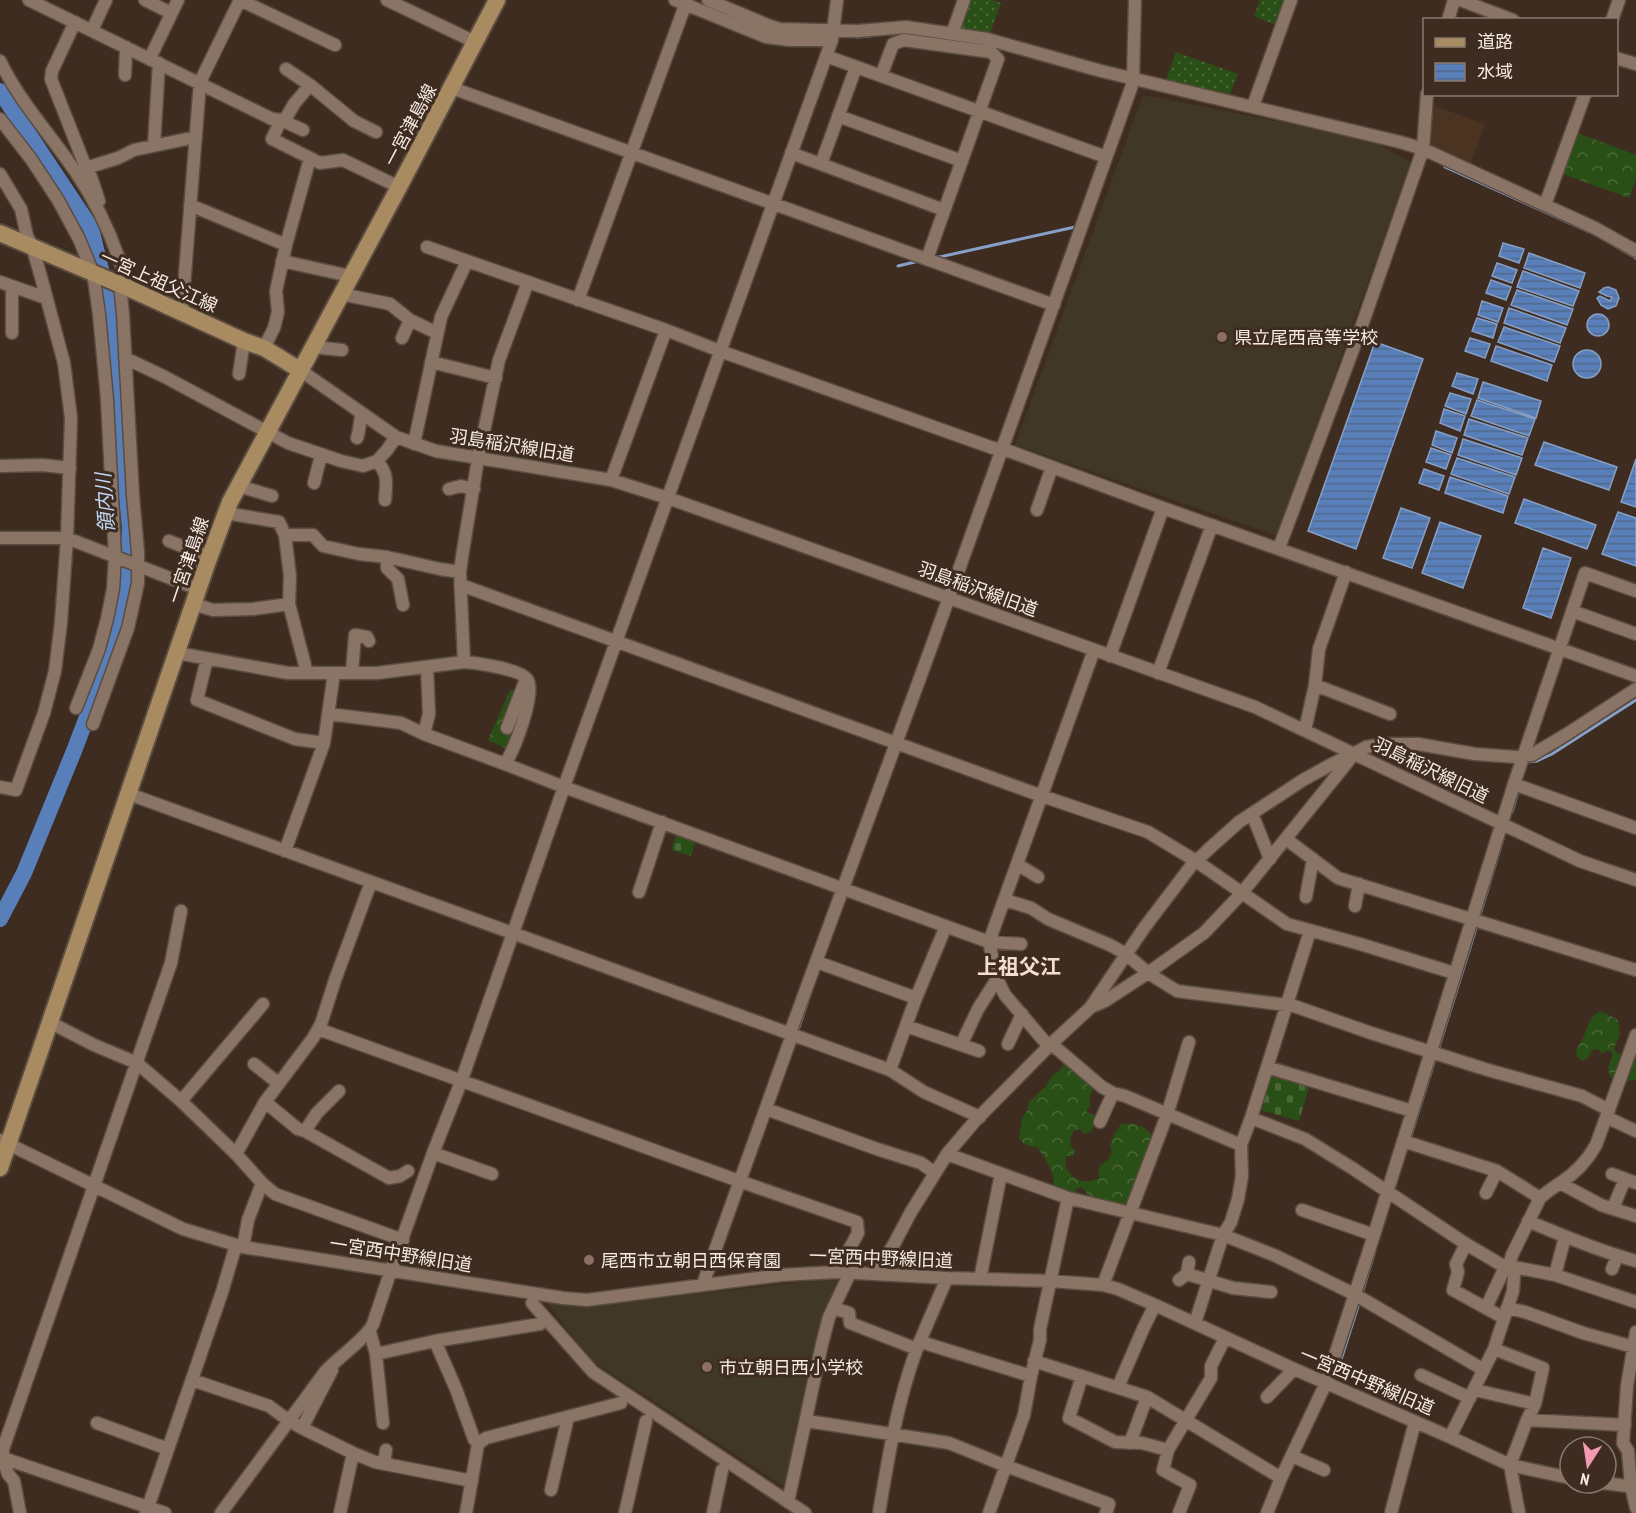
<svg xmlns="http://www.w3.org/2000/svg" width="1636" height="1513" font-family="'PT Sans Narrow','Noto Sans JP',sans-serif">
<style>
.built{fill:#4b3322}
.education{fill:#403726}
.grass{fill:url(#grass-dots)}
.forest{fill:url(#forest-crowns)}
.cemetery{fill:url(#cemetery-stones)}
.water{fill:url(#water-rules);stroke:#879fc5;stroke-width:1.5}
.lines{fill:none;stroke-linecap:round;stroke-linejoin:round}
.stream{stroke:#879fc5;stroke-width:3}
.river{stroke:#587fb9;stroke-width:16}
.minor-casing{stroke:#5b4c41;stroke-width:15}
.major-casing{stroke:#5b4c41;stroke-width:20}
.minor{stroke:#897466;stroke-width:12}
.major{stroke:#a98b61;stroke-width:16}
.education-dot{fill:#8d6e63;stroke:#3e2c20;stroke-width:2}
.labels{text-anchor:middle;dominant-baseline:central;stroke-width:6;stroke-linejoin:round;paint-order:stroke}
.street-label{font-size:18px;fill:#f6eae2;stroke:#3e2c20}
.poi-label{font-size:18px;fill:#f6eae2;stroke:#3e2c20;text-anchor:start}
.water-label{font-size:20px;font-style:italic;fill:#c3d9fa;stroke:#3e2c20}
.quarter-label{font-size:21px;font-weight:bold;fill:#f6ddce;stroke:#3e2c20}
</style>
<defs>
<pattern id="grass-dots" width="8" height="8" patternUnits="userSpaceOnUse" patternTransform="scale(1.5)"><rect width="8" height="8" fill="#2a4f16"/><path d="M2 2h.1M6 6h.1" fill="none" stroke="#4a6838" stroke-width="1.8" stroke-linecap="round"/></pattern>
<pattern id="forest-crowns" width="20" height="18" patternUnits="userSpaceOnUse" patternTransform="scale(1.5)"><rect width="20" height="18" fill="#2a4f16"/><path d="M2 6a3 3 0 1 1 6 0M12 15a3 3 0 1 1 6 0" fill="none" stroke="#4a6838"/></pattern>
<pattern id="cemetery-stones" width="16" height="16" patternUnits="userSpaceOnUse" patternTransform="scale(1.5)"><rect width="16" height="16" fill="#2a4f16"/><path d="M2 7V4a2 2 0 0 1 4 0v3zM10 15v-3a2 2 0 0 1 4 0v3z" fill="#4a6838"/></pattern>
<pattern id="water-rules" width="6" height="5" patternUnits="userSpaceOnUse" patternTransform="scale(1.5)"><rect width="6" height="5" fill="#587fb9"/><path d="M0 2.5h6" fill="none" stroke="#52688a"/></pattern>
</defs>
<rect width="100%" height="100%" fill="#3e2c20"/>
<path class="built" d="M1432,105L1485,124L1470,166L1428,145Z"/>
<path class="education" d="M1143,95L1368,139L1411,162L1277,536L1015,445Z
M838,1278L841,1284L832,1297L824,1316L787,1488L592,1361L545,1300L586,1306Z"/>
<path class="grass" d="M969,0H992L1001,3L989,36L960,31Z
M1260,0H1285L1276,25L1254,16Z
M1176,52L1238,74L1230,94L1166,80Z"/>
<path class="forest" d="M1575,132L1636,155V180L1629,198L1560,173Z
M510,690H522L527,703L513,752L488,740Z
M1601,1011L1618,1020L1620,1035L1614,1048L1616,1052L1625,1056L1636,1047V1080C1613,1082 1602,1080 1613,1054L1609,1050L1602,1054L1598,1049L1592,1050L1589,1057L1582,1061L1576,1055C1577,1045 1580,1045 1584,1036C1588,1026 1590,1015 1601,1011Z
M1064,1063L1073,1065L1093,1090L1089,1098L1091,1105L1086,1111L1096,1117L1092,1131L1085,1134L1079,1129C1071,1131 1069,1139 1071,1147L1075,1150L1073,1156H1066C1064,1169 1070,1178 1083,1181C1088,1182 1094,1180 1098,1179L1100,1165L1108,1160L1112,1152L1110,1146L1114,1134L1121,1124C1135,1122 1147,1126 1154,1139L1129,1207L1087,1202V1193L1082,1187L1077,1188L1075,1194L1054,1192C1053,1186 1054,1181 1053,1176C1050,1166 1044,1156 1037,1147C1029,1147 1025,1145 1019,1139L1022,1118L1027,1111L1029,1102L1046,1086L1052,1076L1060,1070Z"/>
<path class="cemetery" d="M677,833L696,840L691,856L671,850Z
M1270,1068L1310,1084L1299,1121L1257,1109Z"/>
<path class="water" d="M1503,243L1524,249L1519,263L1499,256Z
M1529,253L1585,273L1580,288L1524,268Z
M1497,263L1517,270L1512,283L1492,276Z
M1523,271L1579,291L1573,306L1517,287Z
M1491,280L1511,287L1506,300L1486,293Z
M1608,287L1616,290L1619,298L1616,306L1608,309L1601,305L1597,298L1600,296L1610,301L1612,297L1607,296L1599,292L1604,288Z
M1517,290L1573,309L1567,325L1511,305Z
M1482,301L1503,308L1498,322L1478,315Z
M1509,308L1566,328L1560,343L1504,323Z
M1587 325a11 11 0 1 1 22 0a11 11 0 1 1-22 0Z
M1477,318L1497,324L1493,338L1472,331Z
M1504,327L1560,346L1554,362L1498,342Z
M1470,338L1490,344L1485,358L1465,351Z
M1375,342L1423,359L1356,549L1308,531Z
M1496,346L1552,365L1547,381L1491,361Z
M1573 364a14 14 0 1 1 28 0a14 14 0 1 1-28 0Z
M1457,373L1478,379L1473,394L1452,386Z
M1483,382L1541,401L1536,418L1478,398Z
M1450,393L1471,399L1466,414L1445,406Z
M1477,400L1535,419L1529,436L1471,416Z
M1444,409L1465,416L1460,431L1440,423Z
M1469,419L1528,438L1522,455L1464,435Z
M1436,431L1457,438L1452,453L1432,445Z
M1463,439L1522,458L1516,475L1458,455Z
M1544,442L1617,467L1609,490L1535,465Z
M1431,448L1451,455L1446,469L1426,462Z
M1457,458L1515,477L1509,494L1451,474Z
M1636,459V507L1621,502Z
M1424,469L1444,476L1439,490L1419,483Z
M1450,477L1508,496L1503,513L1445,493Z
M1524,499L1596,525L1587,549L1515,523Z
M1401,508L1430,518L1412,568L1383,558Z
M1618,512L1636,518V566L1602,554Z
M1440,522L1481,536L1463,588L1422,573Z
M1543,548L1571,558L1551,618L1523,608Z"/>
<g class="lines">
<path class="stream" d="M856,37L870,36
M1445,167L1596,235L1636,258
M935,258L1075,227
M898,266L919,261
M1526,764L1527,762L1537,761L1552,754L1636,700
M1512,812L1519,788
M1479,918L1503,839
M798,1030L811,992
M1438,1050L1477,925
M1410,1139L1436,1056
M1399,1173L1408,1145
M1362,1293L1374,1254
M1337,1372L1360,1300"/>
<path class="river" d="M0,91L91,228L107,294L130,528L126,580L117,638L74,751L24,873L0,919"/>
<defs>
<path id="minor" d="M29,0L272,119L281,120L272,139L320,163L343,160L399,187
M145,0L171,13
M240,0L335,45
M387,0L475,42
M675,0L766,37L790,40H832
M708,0L770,26L780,29L858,31L906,27L987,39L1101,71L1400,142L1423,149L1595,228L1636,251
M1460,0L1513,20
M1448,20L1454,0
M1612,20L1619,0
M75,22L52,71L51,79L86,168L91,177L99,201
M92,30L106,0
M952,34L964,0
M826,56L1106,157
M150,58L178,0
M1616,58L1636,64
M0,61C19,101 50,134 75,171C99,206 117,247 128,288
M286,69L310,85L354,121L376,132
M125,75L126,47
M881,76L893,44L904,40L991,52L998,59L927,259
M452,88L1054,305
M1253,106L1291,0
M838,116L962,161
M0,119L31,159L58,200L79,239L93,273L99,314L107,399L115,557L113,589L107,619L99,649L76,708
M303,130L281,120L286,118L294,104L310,85
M154,145L159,63
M791,153L944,210
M821,164L856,67
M86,168L118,158L134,150L196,137
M0,174L21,209L27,236L32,246L41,277L64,363L71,418L67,538L61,622L55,671L44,713L16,790L0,787
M190,205L286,245
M1545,205L1585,94
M427,247L666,330L720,351L993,448L1006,450L1163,508L1636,676
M282,261L350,276
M0,282L46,298
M12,287V333
M341,294L390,304L410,320L437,333
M578,300L687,0
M182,312L200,82L240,0
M402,338L410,320
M313,347L342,350
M264,348L274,328L278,312L276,291L286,245L310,158
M125,358L165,377L288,443L341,461L363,466L377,461L387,450L396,437
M431,362L496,378
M300,370L396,437L436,451L611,480L668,498L1255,707L1580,861L1636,880
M239,374L244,341
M357,438C360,430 359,422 362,414
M414,444L441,317L467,261
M377,461C389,475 386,483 385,500
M0,466L42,465L70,468
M611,480L666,330
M314,483L321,455
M239,486L272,496
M449,489L461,486L474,489
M1037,510L1052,467
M226,513L279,522L285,535L290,576L289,604L307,673
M285,535H313L323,546L359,554L387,557L440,569L460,572
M0,538H67L198,589
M169,541L209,557
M1279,548L1361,328L1423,149L1427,94
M387,557V568L398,579L403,605
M461,585L1042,796L1148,832L1196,861L1287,924L1360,944L1454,973
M193,604L213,610L253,609L289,604
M1572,611L1636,634
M1094,650L989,942L997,979L1005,995L1045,1042L1055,1047L1102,1087L1113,1093L1125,1096L1241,1145
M177,653L288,673H377L464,662C477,663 520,669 527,679C537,692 514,750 505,764
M1110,656L1163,508
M207,659L197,700L295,739L324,743
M464,662L460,572L462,557L478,459L499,360L528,282
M352,673L355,635L367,637L369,641
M1158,673L1212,525
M1315,685L1390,714
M329,714L401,723L424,734L505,764L564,787L989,942L1021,944
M93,724L128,628L138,583V552L133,496L123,314L120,285
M507,728L526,679
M1305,730L1315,685L1319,649L1346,572
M424,734L429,714L427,667
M1514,784L1636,828
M129,794L890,1070L924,1092L980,1117
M1251,814L1255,821L1270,859
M1286,839L1338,878L1636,970
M285,851L324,743L334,673
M1017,864L1038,877
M639,892L662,822
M1306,897L1313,859
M1005,900L1031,908L1048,919L1110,945L1126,954L1148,973L1177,991L1294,1006L1371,1033L1488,1070L1582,1096L1609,1110
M1355,906L1359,884
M817,962L916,998
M1091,1007L1105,1001L1148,973L1204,933L1241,894L1354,754
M51,1023L94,1045L137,1063L181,1101L236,1154L262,1183L275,1194L403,1240
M906,1026L979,1051
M318,1029L739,1181L857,1222L858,1233L837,1272
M1008,1044L1022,1014
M961,1045L978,1009L997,979
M254,1064L278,1083
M1267,1067L1412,1111
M890,1070L916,998L946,926
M181,1101L263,1004
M265,1102L298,1129L305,1131L317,1113L339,1091
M766,1109L877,1149L921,1163L935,1173
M1606,1117L1636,1131
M1251,1118L1305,1139L1352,1168L1466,1244L1505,1267L1509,1266L1555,1275L1636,1302
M1100,1122L1113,1093
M305,1131L389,1178L400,1176L408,1171
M0,1140L183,1229L243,1247L563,1298L587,1300L782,1275L837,1272L947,1278L1051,1281L1103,1285L1118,1289L1155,1305L1294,1369L1450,1437L1510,1465L1570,1478
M1403,1141L1497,1171L1540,1198
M433,1153L492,1174
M236,1154L265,1102L313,1038L321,1024L335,980L371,882
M947,1154L1068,1198L1223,1235L1276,1256L1354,1294L1484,1370
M1612,1174L1636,1183
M1560,1183L1601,1205L1636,1216
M1486,1193L1497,1171
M1613,1208L1625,1179
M1302,1210L1374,1235
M1528,1221C1563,1236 1599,1251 1636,1261
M1466,1244L1456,1264L1458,1272L1453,1290L1504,1318
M243,1247L248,1220L262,1183
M1612,1269L1617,1256
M875,1274L894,1244L911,1212L947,1154L975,1121L1051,1044L1090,1008L1144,928L1191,866L1211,847L1239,822L1303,780L1332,764L1355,753L1366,747L1385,744H1418L1475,754L1516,757L1532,755L1567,734L1636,689
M1187,1274L1233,1288L1271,1292
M1555,1275L1565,1237
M980,1279L1001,1174
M1179,1280L1187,1274L1189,1262
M703,1284L791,1038L790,1033L932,645L1131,88L1133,78L1135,0
M1103,1285L1167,1115L1189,1042
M532,1303L593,1372L805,1513
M833,1308L849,1313L850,1323L917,1349
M1486,1308L1505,1267
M1507,1308L1525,1312L1583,1333L1634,1347
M1195,1323L1223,1235L1231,1222L1238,1199L1242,1176L1241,1145L1251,1118L1310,931
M370,1332L376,1354L383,1423
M1636,1332L1627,1386L1623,1443L1628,1451L1631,1486L1636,1508
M435,1341L456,1389L474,1439L478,1444
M921,1342L1031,1376
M1494,1349L1543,1368L1535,1404L1527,1420L1510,1465L1519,1513
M376,1354L435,1341L540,1324
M1034,1361L1147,1397L1281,1478
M1421,1375L1470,1398
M1082,1376L1069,1418L1115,1442L1142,1443L1168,1450
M192,1380L269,1406L288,1420L302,1428L353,1453L375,1462L472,1481
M1118,1387L1143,1329L1155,1305
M1475,1390L1535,1404
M1267,1397L1294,1369
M1527,1420L1625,1425
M807,1421L949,1443L1006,1466L1109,1504L1106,1513
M97,1423L168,1449
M302,1428L332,1370
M1450,1437L1494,1349L1513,1291L1514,1275L1509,1266L1512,1255L1540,1198C1546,1192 1553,1188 1560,1183C1576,1173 1587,1161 1596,1145L1636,1035
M1130,1443L1147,1397
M1292,1456L1324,1470
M0,1457L165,1513
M384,1464L386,1450
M1603,1483L1636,1487
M551,1490L568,1417
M788,1502L822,1344L829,1317L850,1273
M20,1513L14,1481L8,1474L3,1459V1449L171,963L181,911
M146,1513L222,1292L236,1245
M221,1513L325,1372C337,1358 367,1338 373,1324L391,1270L433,1153L461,1082L564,787L832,40L837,0
M340,1513L353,1453
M466,1513L478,1444L486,1438L621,1403
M625,1513L646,1421
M713,1513L722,1470
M879,1513C888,1459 897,1403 916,1351C926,1326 937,1302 947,1278
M989,1513L1024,1415L1031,1376L1040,1340V1329L1068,1198
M1179,1513L1190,1485L1163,1470L1168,1450L1211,1378V1366L1225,1338
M1267,1513L1281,1478L1326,1383L1374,1235L1514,784L1585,573L1636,591
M1391,1513L1415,1422"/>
<path id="major" d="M0,233L128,288L244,341L264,348L300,370
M0,1168L208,561L230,502L399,187L497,0"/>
</defs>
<use href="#minor" class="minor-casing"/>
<use href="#major" class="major-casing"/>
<use href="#minor" class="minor"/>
<use href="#major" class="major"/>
</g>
<g class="education-dot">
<circle cx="1222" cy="337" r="6"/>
<circle cx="589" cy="1260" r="6"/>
<circle cx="707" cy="1367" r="6"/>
</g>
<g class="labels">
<g class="street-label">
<text transform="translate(410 125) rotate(-62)">一宮津島線</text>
<text transform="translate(159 281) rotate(24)">一宮上祖父江線</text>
<text transform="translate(512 445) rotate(9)">羽島稲沢線旧道</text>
<text transform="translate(188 560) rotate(-71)">一宮津島線</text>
<text transform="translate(978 589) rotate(20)">羽島稲沢線旧道</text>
<text transform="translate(1431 770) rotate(26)">羽島稲沢線旧道</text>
<text transform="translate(401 1254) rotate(9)">一宮西中野線旧道</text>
<text transform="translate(881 1258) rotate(2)">一宮西中野線旧道</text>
<text transform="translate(1367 1381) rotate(23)">一宮西中野線旧道</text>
</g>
<g class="poi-label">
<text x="1234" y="337">県立尾西高等学校</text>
<text x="601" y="1260">尾西市立朝日西保育園</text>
<text x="719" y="1367">市立朝日西小学校</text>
</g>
<g class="water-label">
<text transform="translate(105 503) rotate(-94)">領内川</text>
</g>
<g class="quarter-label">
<text x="1019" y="966">上祖父江</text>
</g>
</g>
<rect x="1423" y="18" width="195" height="78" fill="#3e2c20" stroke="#88786e" stroke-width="1.5"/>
<rect x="1435" y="38" width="30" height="9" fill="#a98b61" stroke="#88786e" stroke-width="1.5"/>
<text x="1477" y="48" font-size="18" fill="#f6eae2">道路</text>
<rect x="1435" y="63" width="30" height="18" fill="url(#water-rules)" stroke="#88786e" stroke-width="1.5"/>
<text x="1477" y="78" font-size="18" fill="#f6eae2">水域</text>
<g transform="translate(1588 1465) rotate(192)"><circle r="28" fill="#3e2c20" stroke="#88786e" stroke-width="1.5"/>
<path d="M0-4.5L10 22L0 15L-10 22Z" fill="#f19ab2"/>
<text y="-9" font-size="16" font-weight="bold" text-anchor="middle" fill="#f6eae2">N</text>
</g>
</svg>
